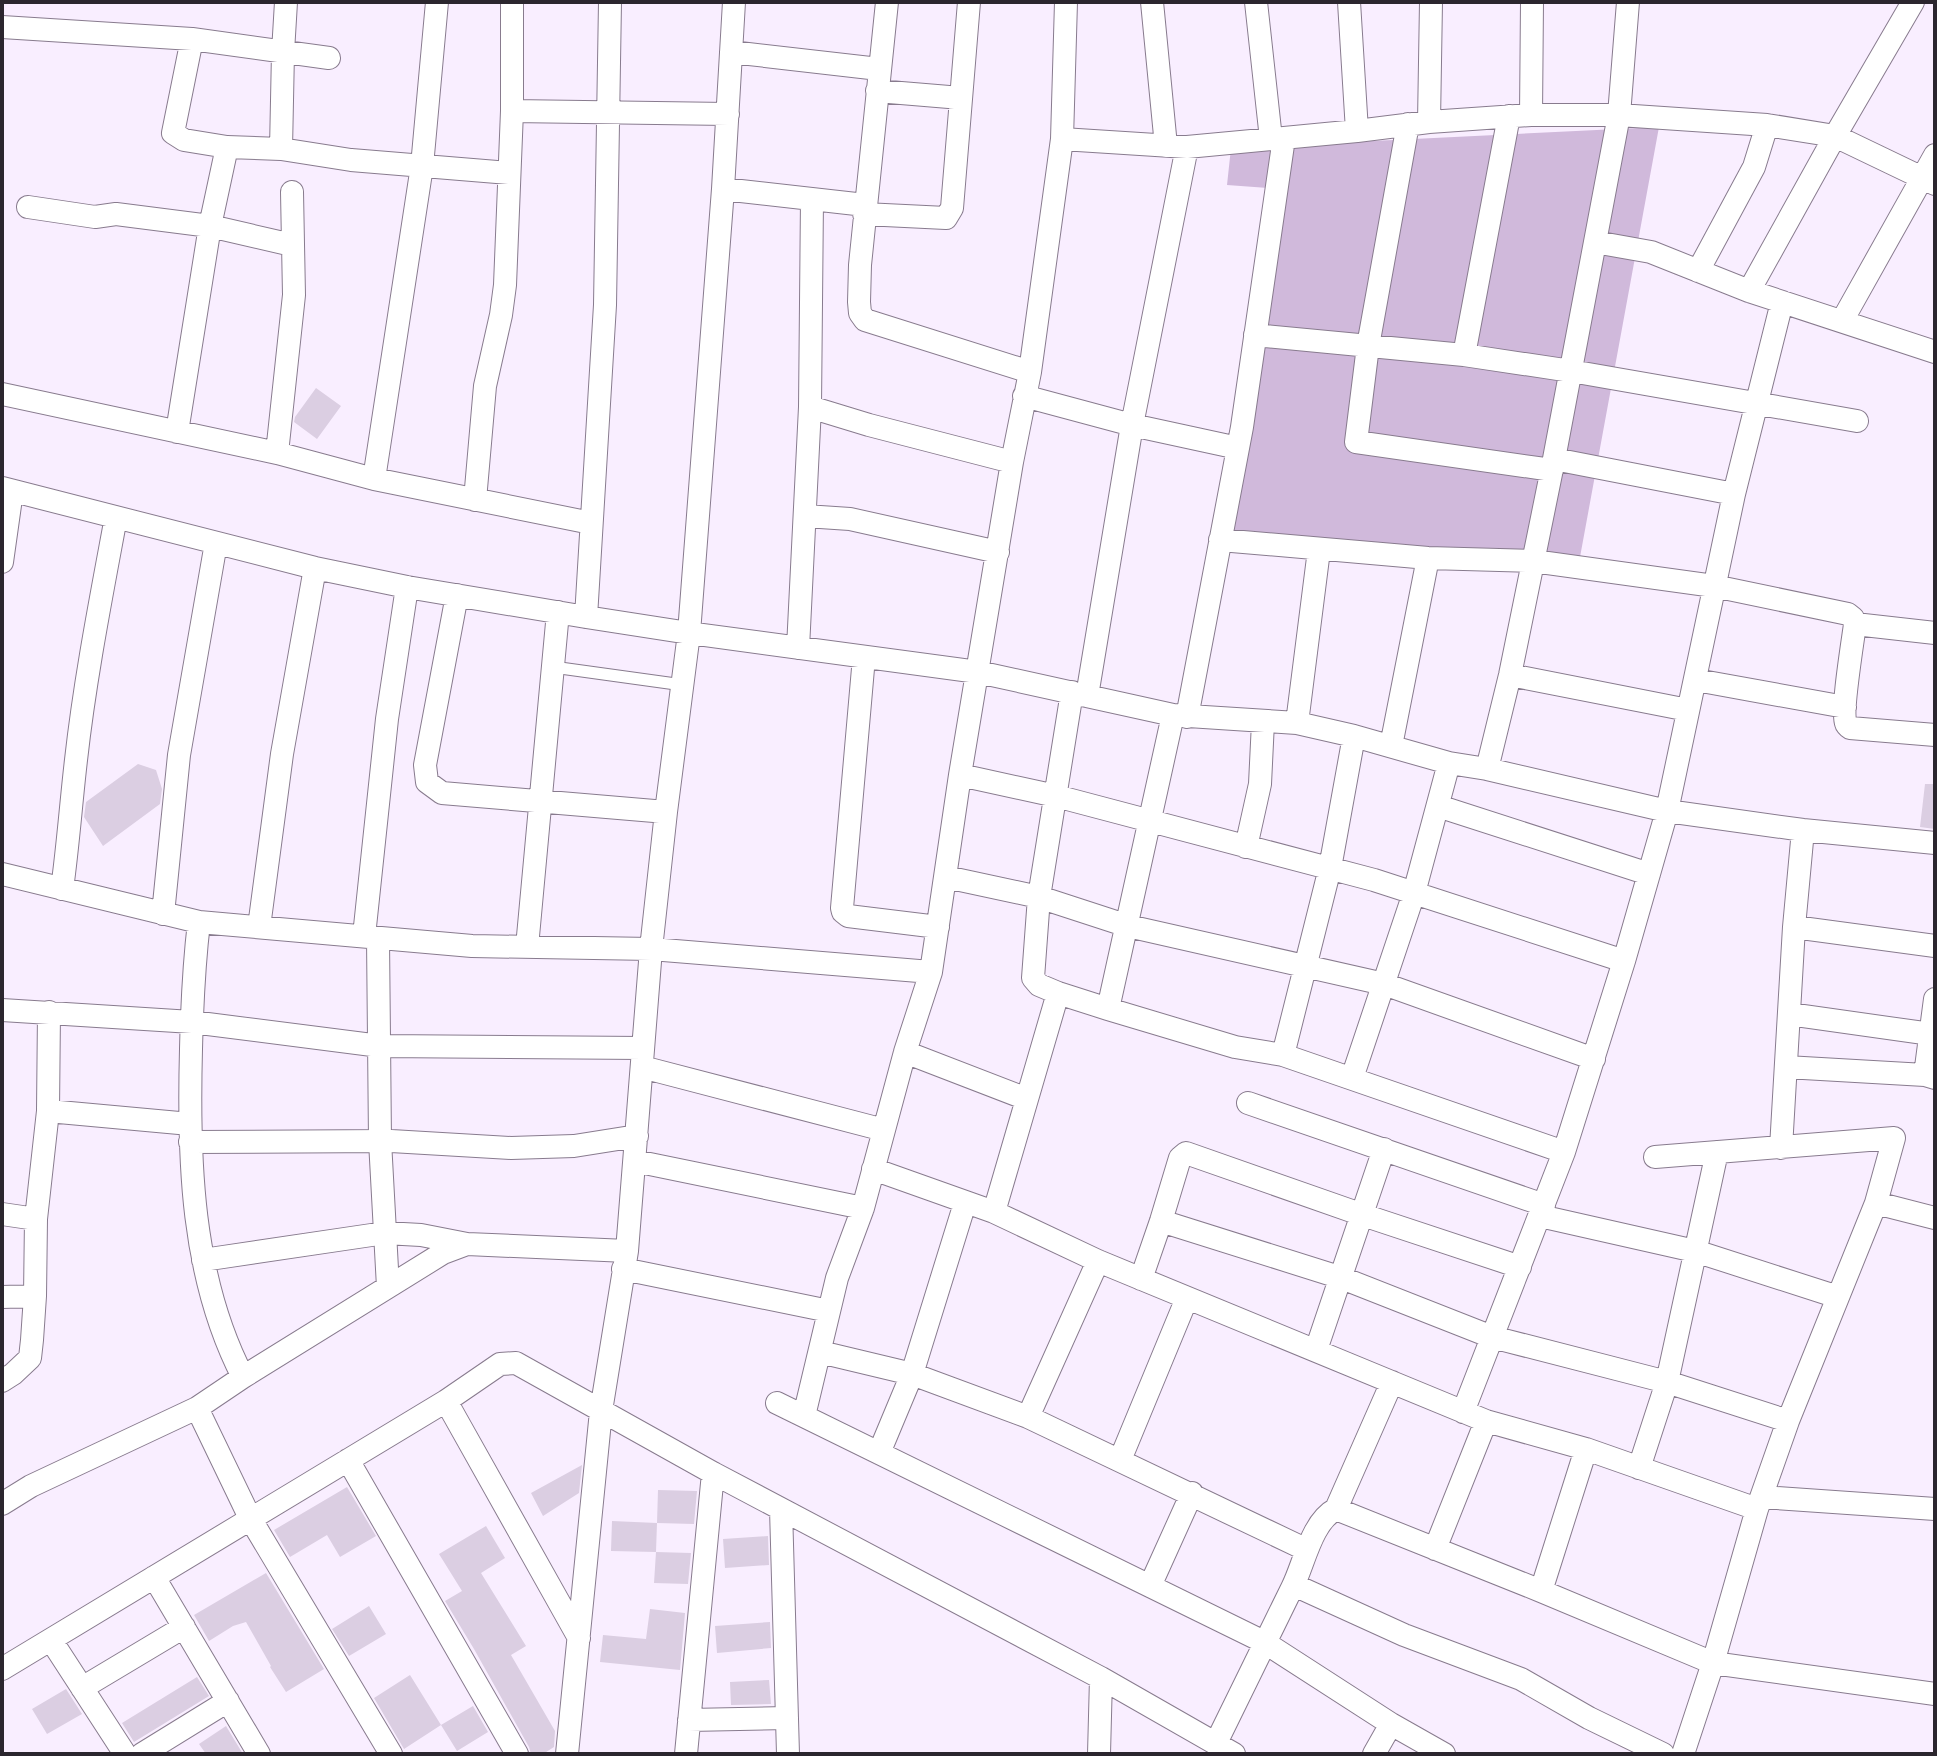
<svg xmlns="http://www.w3.org/2000/svg" width="1937" height="1756" font-family="Raleway,sans-serif">
<style>
.green{fill:#d0b9db}
.building{fill:#dbcee2}
.lines{fill:none;stroke-linecap:round;stroke-linejoin:round}
.lane-casing{stroke:#887b8e;stroke-width:13}
.street-casing{stroke:#887b8e;stroke-width:24}
.lane{stroke:#fff;stroke-width:11}
.street{stroke:#fff;stroke-width:22}
</style>
<rect width="100%" height="100%" fill="#f9eeff"/>
<path class="green" d="M1659,127L1578,568L1221,540L1268,188L1227,185L1231,148Z"/>
<path class="building" d="M316,388L341,406L317,439L294,422L295,417Z
M138,764L156,770L162,789L160,804L103,846L84,817L86,802Z
M1925,784H1935V829L1920,827Z
M582,1465L579,1493L543,1516L531,1493Z
M347,1487L376,1536L340,1557L327,1535L290,1557L274,1530Z
M658,1490L697,1491L694,1524L657,1523Z
M612,1521L657,1523L656,1552L611,1551Z
M486,1526L505,1558L481,1573L526,1646L511,1655L555,1731L554,1747L543,1754H531L529,1747L474,1649L445,1601L462,1591L439,1554Z
M768,1536L769,1565L725,1568L723,1539Z
M656,1552L691,1553L688,1584L654,1583Z
M266,1573L324,1669L286,1692L270,1667L271,1666L246,1622L233,1626L209,1641L194,1615Z
M369,1606L386,1634L349,1656L332,1629Z
M650,1609L685,1613L680,1670L600,1662L603,1635L646,1639Z
M770,1622L771,1648L717,1653L715,1626Z
M410,1675L441,1725L404,1749L374,1698Z
M197,1677L209,1696L134,1742L122,1723Z
M769,1680L771,1704L731,1705L730,1682Z
M66,1689L82,1714L47,1734L32,1709Z
M473,1706L488,1732L457,1751L441,1725Z
M226,1726L243,1754H206L199,1744Z"/>
<g class="lines">
<defs>
<path id="lane" d="M553,667L683,685"/>
<path id="street" d="M887,2L860,265L859,302L860,313L865,320L1030,372
M1152,2L1166,146
M1256,2L1271,139
M1349,2L1357,131
M2,27L192,39L329,58
M192,39L173,133L184,140L227,147L281,149L351,160L509,173
M731,52L879,69
M877,91L961,98
M512,111L728,114
M1531,115L1532,2
M1429,122L1431,2
M1408,124L1368,346L1356,442L1552,470
M1062,139L1187,147L1357,131L1429,122L1531,115H1619L1767,125L1835,136L1935,184
M281,149L283,52L286,2
M723,189L865,205
M28,207L95,217L116,214L210,226L292,245
M864,214L946,218L952,208L969,2
M1595,242L1651,252L1749,291L1935,352
M1698,271L1754,167L1767,125
M1749,291L1835,136L1913,2
M1842,321L1935,155
M1255,335L1464,355L1571,371L1857,421
M1464,355L1509,116
M2,394L277,453L374,479L591,523
M1024,396L1132,425L1238,448
M810,407L869,425L1012,462
M177,432L210,226L227,147
M277,453L294,295L292,192
M1554,459L1734,494
M374,479L422,166L437,2
M2,488L315,568L407,587L586,617L689,633L978,672L1173,715L1297,723L1354,736L1449,763L1487,769L1667,811L1803,830L1935,843
M475,500L485,386L501,315L505,285L512,111V2
M805,516L850,519L998,552
M1220,540L1428,558L1533,561L1714,586L1848,614L1853,618L1855,624C1853,640 1841,712 1846,723C1846,725 1848,726 1850,728L1935,735
M2,562L12,491
M457,595L425,765L427,782L442,793L666,812
M586,617L605,305L610,2
M1855,624L1935,633
M798,648L810,407L812,199
M864,657L842,908L843,912L848,916L938,927
M1510,675L1688,710
M1696,680L1845,707
M1072,692L1039,897L1033,978L1039,985L1058,993L1108,1009L1235,1047L1283,1055L1564,1152
M1087,696L1132,425L1187,147
M1187,717L1242,427L1284,138
M1297,723L1319,550
M1391,746L1428,558
M1487,769L1510,675L1554,459L1619,115L1628,2
M960,775L1056,796L1374,880L1624,961
M1438,806L1649,874
M1246,847L1260,784L1263,722
M2,874L199,922L472,946L651,949L931,972
M946,877L1039,897L1128,926L1384,984L1594,1059
M62,889C68,846 71,803 76,760C85,679 101,598 116,517
M163,914L179,755L216,543
M199,922C194,964 192,1006 191,1049C188,1159 191,1277 243,1377
M259,927L282,754L315,568
M1794,927L1935,946
M364,936L387,719L407,587
M378,939L380,1141L388,1287
M527,947L558,612
M1935,999L1925,1075L1935,1078
M1108,1009L1173,715
M2,1010L192,1022L380,1046L643,1048
M1789,1014L1931,1034
M905,1052L1027,1099
M1283,1055L1330,868L1354,736
M642,1067L884,1130
M1786,1067L1925,1075
M1352,1078L1414,893L1449,763
M1248,1103L1544,1205
M48,1111L190,1124
M190,1142L391,1141L511,1148L574,1146L637,1136
M1781,1148L1794,927L1803,830
M1655,1157L1894,1138L1876,1203L1788,1421L1757,1509L1713,1663L1683,1754
M635,1161L863,1208
M873,1169L994,1212L1098,1261L1486,1421L1586,1449L1757,1509
M1876,1203L1935,1218
M994,1212L1058,993
M2,1214L36,1219
M1540,1216L1695,1251L1838,1297
M1161,1221L1342,1278L1492,1337L1667,1382L1788,1421
M203,1260L385,1233L421,1235L467,1244
M623,1269L829,1311
M1141,1279L1161,1221L1180,1158L1186,1153L1363,1215L1520,1267
M2,1297L35,1296
M1316,1350L1384,1149
M820,1352L912,1374L1028,1417L1307,1550
M2,1381L13,1374L30,1358L32,1340L35,1296L36,1219L48,1111L49,1012
M446,1401L579,1638
M777,1403L1264,1642L1391,1724L1444,1754
M197,1408L250,1518L391,1754
M1463,1412L1564,1152L1624,961L1667,811L1734,494L1782,302
M804,1416L837,1278L863,1208L905,1052L931,972L960,775L1012,462L1030,372L1062,139L1066,2
M1028,1417L1098,1261
M879,1453L912,1374L965,1203
M348,1460L517,1754
M1120,1460L1187,1298
M1639,1468L1667,1382L1717,1152
M1762,1497L1935,1509
M2,1504L31,1486L197,1408L243,1377L443,1253L467,1244L627,1251
M781,1509L788,1754
M1336,1509L1541,1591L1713,1663L1935,1694
M1435,1549L1486,1421
M154,1577L259,1754
M1294,1585L1404,1635L1521,1679L1589,1718L1663,1754
M1150,1586L1192,1493
M1541,1591L1586,1449
M51,1640L125,1754
M2,1669L446,1401L500,1364L516,1363L713,1473L1101,1678L1234,1754
M82,1688L184,1627
M689,1720L787,1718
M1216,1743C1241,1691 1267,1640 1292,1588C1304,1565 1311,1522 1336,1509L1392,1382
M142,1754L228,1701
M567,1754L601,1411L627,1251L651,949L666,812L689,633L723,189L734,2
M686,1754L713,1473
M1099,1754L1101,1678
M1374,1754L1391,1724"/>
</defs>
<use href="#lane" class="lane-casing"/>
<use href="#street" class="street-casing"/>
<use href="#lane" class="lane"/>
<use href="#street" class="street"/>
</g>
<rect width="1937" height="1756" fill="none" stroke="#2b262e" stroke-width="8"/>
</svg>
